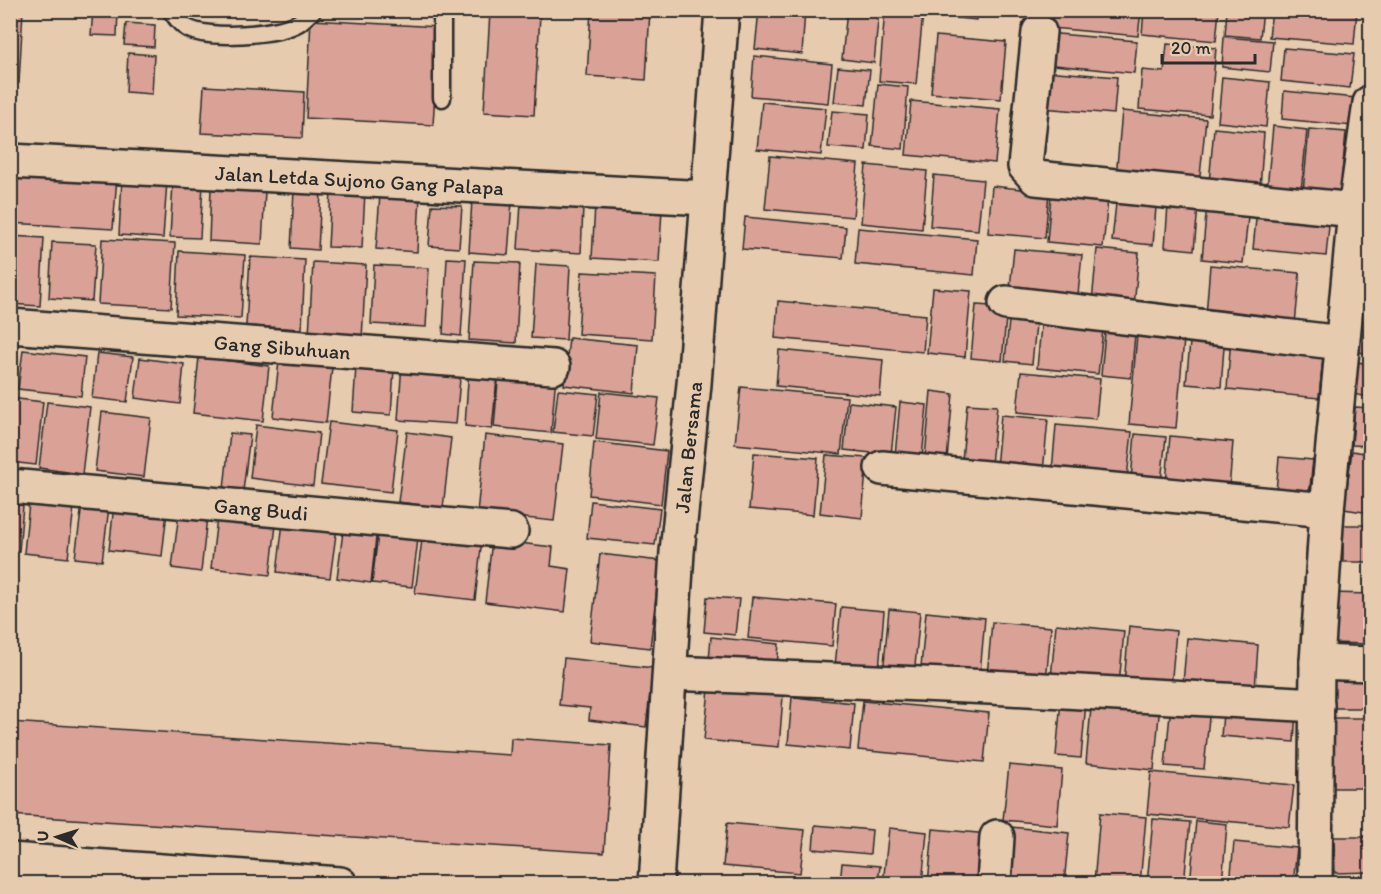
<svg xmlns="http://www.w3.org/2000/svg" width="1381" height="894" font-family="Itim,sans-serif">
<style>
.building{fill:#daa197;stroke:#2b2b2b;stroke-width:1.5}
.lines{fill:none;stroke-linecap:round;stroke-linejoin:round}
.service-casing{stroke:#2b2b2b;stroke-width:21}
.minor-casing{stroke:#2b2b2b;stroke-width:38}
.service{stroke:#e7cbae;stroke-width:16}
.minor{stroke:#e7cbae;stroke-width:33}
.labels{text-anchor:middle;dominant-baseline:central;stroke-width:4.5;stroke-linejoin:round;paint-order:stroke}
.street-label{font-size:21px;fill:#2b2b2b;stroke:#e7cbae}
</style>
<rect width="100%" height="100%" fill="#e7cbae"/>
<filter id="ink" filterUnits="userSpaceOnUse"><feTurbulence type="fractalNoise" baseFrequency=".0167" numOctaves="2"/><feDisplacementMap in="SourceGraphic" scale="12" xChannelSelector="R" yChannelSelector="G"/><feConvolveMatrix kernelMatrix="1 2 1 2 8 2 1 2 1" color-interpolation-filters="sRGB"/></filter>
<g filter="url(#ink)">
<path class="building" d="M10,10H23L19,83H10Z
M93,10H118L117,36L91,35Z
M591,10H650L646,80L587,76Z
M759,10H805L802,54L755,49Z
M847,10H879L874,63L842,59Z
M885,10L923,13L916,84L879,81Z
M939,10H977L976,20L938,16Z
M1053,10H1141L1138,36L1052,28Z
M1144,10H1219L1216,41L1142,34Z
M1227,10H1263L1260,38L1225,35Z
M1272,10H1357L1354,44L1269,37Z
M490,12L540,15L534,115L484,112Z
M311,20L439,27L433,125L306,118Z
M126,23L155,25L154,47L124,45Z
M1047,33L1137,41L1134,73L1044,64Z
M936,36L1006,42L1001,99L931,93Z
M1224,37L1273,41L1270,72L1222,67Z
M1167,44L1216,48L1210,115L1139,109L1142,70L1164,72Z
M1284,48L1354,54L1350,88L1281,81Z
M128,53L154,55L152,94L126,92Z
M754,56L832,64L828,103L751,96Z
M838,67L870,70L866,105L834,102Z
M1045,71L1117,77L1114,114L1042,108Z
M1222,77L1270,82L1266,127L1218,122Z
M878,84L908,87L903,149L872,146Z
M204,86L304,92L302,138L201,133Z
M1284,91L1356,98L1353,126L1282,119Z
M911,101L1000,109L995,163L906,155Z
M762,102L826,108L821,155L757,149Z
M832,111L869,114L866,150L828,147Z
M1122,111L1206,119L1199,185L1116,177Z
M1273,126L1307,130L1301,192L1267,189Z
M1214,128L1264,133L1260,188L1209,183Z
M1309,129L1346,132L1340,196L1303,192Z
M770,156L858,164L853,217L765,209Z
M866,165L927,171L922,229L861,223Z
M10,170L117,176L113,229L10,223Z
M934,175L983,180L978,230L930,226Z
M122,179L167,181L163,238L119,235Z
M173,182L203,183L200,238L170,237Z
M992,186L1049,192L1045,238L988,233Z
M211,188L265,191L262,244L209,241Z
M294,190L321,192L318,250L291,248Z
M331,191L365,192L362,248L328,247Z
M380,194L420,196L417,252L376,249Z
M1051,195L1108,200L1103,247L1047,242Z
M472,199L512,201L508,255L469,252Z
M521,203L583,207L581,253L518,249Z
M1116,203L1156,207L1153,245L1112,241Z
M1207,204L1249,208L1243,263L1202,259Z
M432,205L462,206L459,248L429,246Z
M595,205L662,209L659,262L592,258Z
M1168,205L1198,207L1194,250L1165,247Z
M1257,209L1330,216L1326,256L1253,249Z
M745,217L846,227L843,258L742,249Z
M858,228L977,239L974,275L855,264Z
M10,236L44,238L40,306L10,304Z
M102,239L175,243L171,308L98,304Z
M52,242L96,244L92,301L49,298Z
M1014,249L1082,255L1077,304L1009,298Z
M1097,249L1139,253L1134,307L1092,302Z
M179,251L245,255L241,318L176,315Z
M250,257L305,260L302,329L246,326Z
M447,258L466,259L461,336L443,334Z
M474,261L520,263L516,343L469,340Z
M313,262L366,265L362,339L309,336Z
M536,264L570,266L566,340L531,338Z
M374,265L429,268L426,327L371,324Z
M1210,265L1300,273L1295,324L1206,316Z
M1369,266L1370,267V354L1359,352Z
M582,272L656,276L652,339L578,334Z
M933,288L971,291L965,357L927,353Z
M778,301L926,315L923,352L775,338Z
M976,305L1007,307L1002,361L971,358Z
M1010,311L1037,314L1032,364L1005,361Z
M1042,315L1104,321L1098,374L1037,368Z
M1106,322L1136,324L1131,378L1101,375Z
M1138,324L1185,328L1176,428L1129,424Z
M1191,332L1225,334L1221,387L1186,384Z
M1231,337L1324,346L1319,398L1227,389Z
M569,338L638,345L634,393L564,385Z
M10,345L17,346L12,394H10Z
M23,350L85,357L81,396L18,389Z
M779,350L883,360L880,396L776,386Z
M97,353L133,357L127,402L92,398Z
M199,357L269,366L263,421L193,413Z
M140,358L184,364L180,404L135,398Z
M279,361L332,367L326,423L273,417Z
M1357,362L1370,364V397L1352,394Z
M402,363L461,367L456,424L398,420Z
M356,366L394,369L391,415L353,412Z
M469,366L498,368L492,429L465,426Z
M499,370L556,375L551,433L494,427Z
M1021,372L1100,379L1096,419L1017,412Z
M741,387L847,397L841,454L735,444Z
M558,390L598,394L593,436L553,432Z
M931,391L953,394L947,460L925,458Z
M601,392L659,398L653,445L596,439Z
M10,398L43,402L36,465L10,462Z
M47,402L90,407L82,474L39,468Z
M849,402L896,407L891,455L844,450Z
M900,402L927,405L922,458L895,456Z
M967,404L997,406L991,464L962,461Z
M1355,407L1370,408V446L1352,445Z
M102,412L151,418L144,477L95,471Z
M1001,415L1048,419L1043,472L996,467Z
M329,422L398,430L391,492L321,484Z
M256,425L319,433L313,486L250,478Z
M1056,425L1132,432L1127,478L1052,471Z
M407,432L451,438L443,508L398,502Z
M230,433L250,435L243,491L224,489Z
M1135,434L1166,437L1161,482L1131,479Z
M485,435L563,444L554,521L477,513Z
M1170,436L1233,442L1229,489L1166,483Z
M594,442L667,451L661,504L589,495Z
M1352,451L1370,454V513L1344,509Z
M754,453L818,458L813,515L749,509Z
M826,455L867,458L862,518L820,513Z
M1279,457L1313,460L1309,496L1276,492Z
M10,492L24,494L19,551L10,550Z
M30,493L75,498L68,558L24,553Z
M115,496L168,503L162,556L109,550Z
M83,497L110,500L102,561L75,558Z
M591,501L660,509L655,545L587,538Z
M179,513L207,517L201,572L172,568Z
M284,514L338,520L330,578L277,572Z
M217,518L276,525L270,575L211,568Z
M344,524L377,528L371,583L337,578Z
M1343,525H1370V562H1343Z
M379,526L419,531L412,587L372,583Z
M423,532L482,539L475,600L415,593Z
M492,540L553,547L551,566L570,569L565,612L485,602Z
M600,554L660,561L650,648L590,641Z
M1331,593L1370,594V644L1330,643Z
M707,597L739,599L735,635L704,632Z
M752,597L836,604L832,646L748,638Z
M841,607L884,611L879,670L835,666Z
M889,609L920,612L914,677L883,674Z
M926,612L985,618L979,684L920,678Z
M992,622L1051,627L1046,681L987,676Z
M1056,624L1124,631L1119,685L1051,678Z
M1129,626L1176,631L1171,688L1124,684Z
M711,637L779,644L776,677L708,671Z
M1187,638L1258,645L1255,689L1183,683Z
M564,658L653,668L646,727L589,720L590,708L559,705Z
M1330,672H1370V708H1329Z
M709,689L783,696L779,747L704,740Z
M792,697L854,703L850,750L788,744Z
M1092,697L1160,704L1154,770L1086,763Z
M1061,700L1086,702L1081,758L1056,756Z
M863,701L989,713L984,762L858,750Z
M1224,703L1296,710L1294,742L1221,736Z
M1171,704L1210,707L1204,769L1165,766Z
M1333,718H1370V788H1333Z
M10,722L510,755L511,738L611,745L604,853L10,815Z
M1009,765L1062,770L1057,825L1003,820Z
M1151,772L1294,785L1289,827L1147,814Z
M1100,813L1146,817L1140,884H1094Z
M1153,819L1190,822L1184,884H1147Z
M1196,821L1227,824L1222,884H1190Z
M727,823L805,830L800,873L723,866Z
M815,825L872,830L870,854L813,849Z
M1002,826L1069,833L1064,884H997Z
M889,828L927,832L922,884H883Z
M933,829L989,834L985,884H928Z
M1334,837H1370V872L1335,873Z
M1234,842L1297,848L1293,884H1230Z
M842,863L880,866L878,884H840Z
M1370,878V884H1338L1337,879Z"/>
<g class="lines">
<defs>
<path id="service" d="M171,10C175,16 180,24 187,28C208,40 277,35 298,23C303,20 308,14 313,10
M442,10V98"/>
<g id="minor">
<path d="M1039,32L1025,166L1036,178L1355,210"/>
<path id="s1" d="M10,161L707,198"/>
<path d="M1006,303L1342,343"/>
<path id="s2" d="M10,326L553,367"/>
<path d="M882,468L1327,510"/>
<path id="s3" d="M10,486L511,531"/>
<path d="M1317,662L1370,664"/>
<path d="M671,673L990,687L1317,705"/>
<path d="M10,860L340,884"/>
<path id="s4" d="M656,884L677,552L694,384L722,10"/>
<path d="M994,884L997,837"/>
<path d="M1315,884L1317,662L1327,510L1355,210L1370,103"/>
</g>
</defs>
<use href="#service" class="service-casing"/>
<use href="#minor" class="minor-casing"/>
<use href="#service" class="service"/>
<use href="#minor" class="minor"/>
</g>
</g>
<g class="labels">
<g class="street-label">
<text stroke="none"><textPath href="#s1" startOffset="350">Jalan Letda Sujono Gang Palapa</textPath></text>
<text stroke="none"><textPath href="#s2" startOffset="273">Gang Sibuhuan</textPath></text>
<text stroke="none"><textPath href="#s4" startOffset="438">Jalan Bersama</textPath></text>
<text stroke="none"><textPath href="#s3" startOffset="252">Gang Budi</textPath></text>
</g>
</g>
<rect width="1381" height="894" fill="none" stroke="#e7cbae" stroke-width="36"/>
<rect x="18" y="18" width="1345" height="858" fill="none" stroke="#2b2b2b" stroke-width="2" filter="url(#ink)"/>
<g transform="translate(57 837) rotate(273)" stroke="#e7cbae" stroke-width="4.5" paint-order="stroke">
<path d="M0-4.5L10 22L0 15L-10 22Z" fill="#2b2b2b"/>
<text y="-9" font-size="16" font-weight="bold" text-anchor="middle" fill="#2b2b2b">U</text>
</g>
<path d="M1162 54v9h93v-9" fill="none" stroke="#2b2b2b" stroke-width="3"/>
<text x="1171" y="54" font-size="18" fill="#2b2b2b" stroke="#e7cbae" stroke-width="4.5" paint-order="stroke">20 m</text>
</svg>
